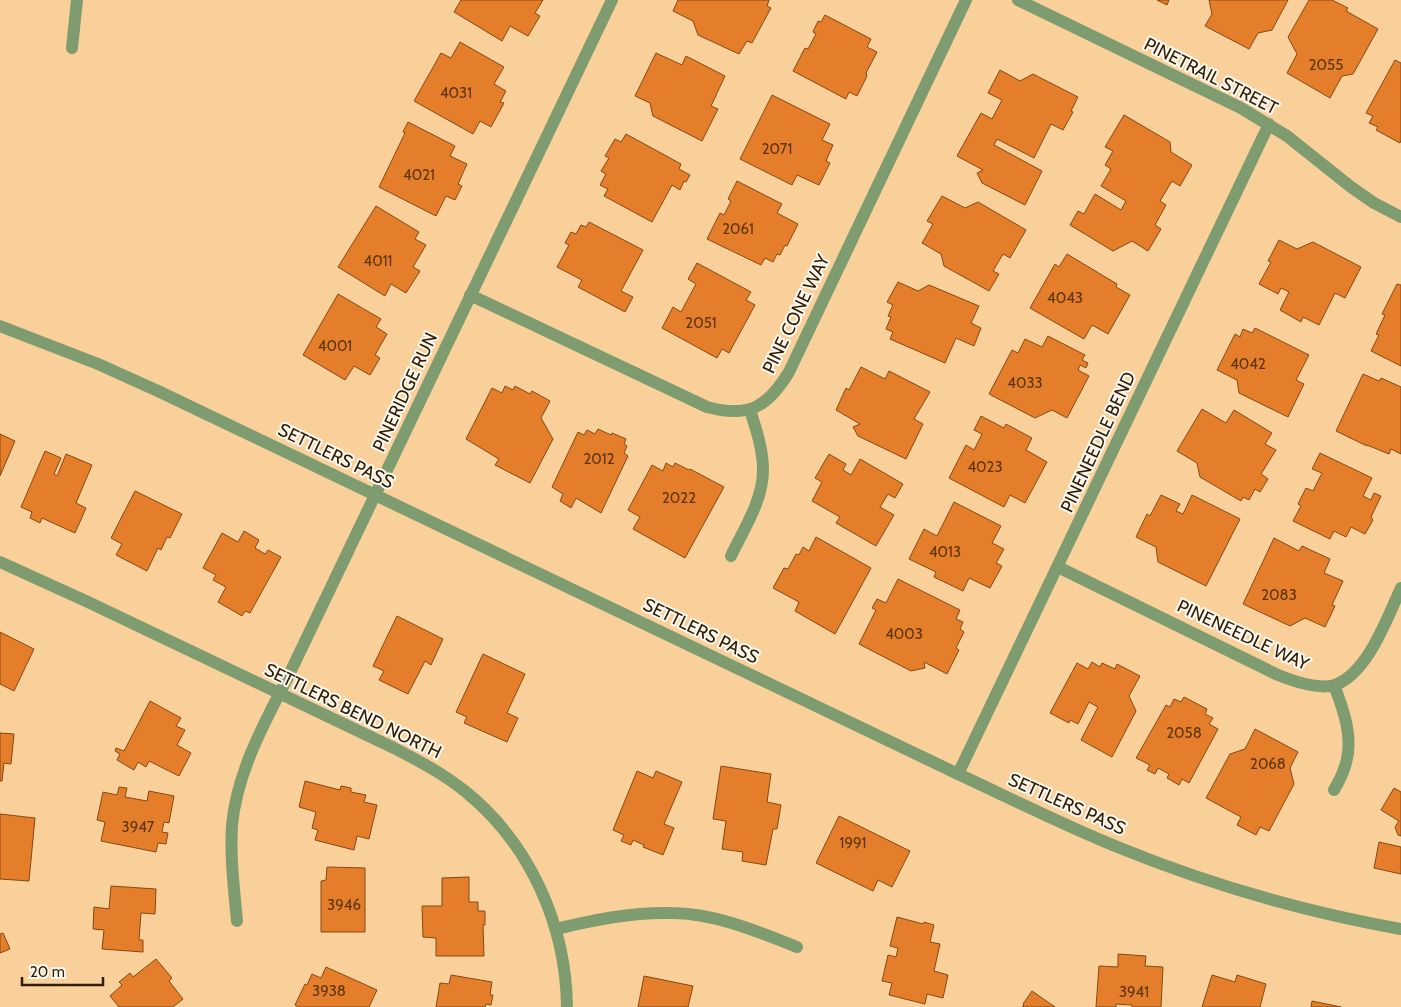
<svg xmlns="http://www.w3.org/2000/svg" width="1401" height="1007" font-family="Cabin,sans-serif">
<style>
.building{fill:#e47e2a;stroke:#864815}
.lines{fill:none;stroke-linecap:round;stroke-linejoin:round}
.minor{stroke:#7f9c70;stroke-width:12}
.tertiary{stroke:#7f9c70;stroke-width:12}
.labels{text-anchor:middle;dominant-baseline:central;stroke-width:4;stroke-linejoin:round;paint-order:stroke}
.number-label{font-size:15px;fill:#5d350a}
.street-label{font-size:18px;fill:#301d00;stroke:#fdf8f1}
</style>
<rect width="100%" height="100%" fill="#f9d099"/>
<path class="building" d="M461,0H543L535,13L540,16L528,36L510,26L502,41L454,12Z
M678,0H769L767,6L771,8L752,43L747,41L739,54L698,35L693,21L673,11Z
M1157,0H1169L1167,5Z
M1209,0H1288L1272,30L1258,33L1249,49L1205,26L1212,14Z
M1309,0H1332L1348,8L1346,11L1378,29L1353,74L1342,76L1330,98L1287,73L1297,54L1288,37Z
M825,15L871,39L867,47L877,52L866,73L867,76L857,96L849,92L846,99L793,71L805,48L808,49L816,34L813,32L818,21L821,22Z
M460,42L504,67L494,84L506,91L500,102L504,103L491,127L480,121L473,134L414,101L441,53L451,58Z
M656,53L682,65L686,56L725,76L711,106L718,109L702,141L653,116L650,103L635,96Z
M1395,60L1401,63V140L1400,143L1376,130L1378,127L1369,123L1373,116L1366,113Z
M1000,70L1020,81L1033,74L1078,97L1071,111L1073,112L1063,130L1051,124L1034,158L997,139L994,145L1042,171L1025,205L982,183L977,173L983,170L957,156L981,113L992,119L1002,100L988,93Z
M772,95L830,124L822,140L833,145L826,161L830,163L819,185L797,175L792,185L740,159Z
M1124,115L1170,142L1171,152L1192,165L1180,186L1172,181L1160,201L1166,205L1155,225L1161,229L1148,251L1132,241L1113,251L1070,225L1078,211L1084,214L1095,194L1121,210L1126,201L1101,186L1111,169L1105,165L1113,151L1105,147Z
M408,122L455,146L450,156L467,164L458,184L462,186L455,200L446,196L436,216L379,187L405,133L403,132Z
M626,134L681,164L679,169L690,175L686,182L684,181L680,190L672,185L652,222L604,196L608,189L600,185L606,174L601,171L609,158L605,156L615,139L621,142Z
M737,181L782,204L777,213L798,224L787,246L785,245L780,255L777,254L773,262L765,258L761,265L707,239L720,213L724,215L731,201L728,199Z
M942,196L965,208L978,202L1026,230L1010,258L1003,254L993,271L999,274L989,291L944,266L941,254L922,243L933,224L927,221Z
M376,206L419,232L415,239L426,245L413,267L420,271L406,293L391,284L385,296L338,267Z
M589,222L643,250L621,291L633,297L625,312L578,287L582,280L557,267L569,245L565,243L571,232L576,234L581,225L586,227Z
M1279,240L1297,249L1313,242L1361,267L1345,298L1335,293L1319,325L1303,317L1301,322L1280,310L1289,292L1281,288L1278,294L1259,284L1271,262L1268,261Z
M1067,254L1117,284L1116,287L1130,295L1108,334L1092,325L1084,339L1030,308L1055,264L1059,267Z
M697,263L751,292L746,300L755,305L729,353L722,349L717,358L662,328L673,307L681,312L696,284L688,279Z
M898,282L918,291L929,285L979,306L971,323L981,328L974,346L956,338L945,363L890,339L893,332L886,329L891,317L888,316L893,305L887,302Z
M1397,284L1401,285V366L1371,351L1379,335L1376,334L1385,315L1382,314Z
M338,294L381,319L376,327L387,334L375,355L380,358L370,375L354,366L345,380L303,355Z
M1255,328L1309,355L1296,380L1304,384L1288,417L1239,393L1237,380L1217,370L1235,334L1240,337L1243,329L1252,333Z
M1048,336L1085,355L1082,360L1088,363L1086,368L1080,365L1078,370L1089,376L1067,418L1052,410L1035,418L989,394L1012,350L1018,353L1025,339L1042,347Z
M861,367L885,379L889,371L930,392L914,419L923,424L906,459L858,436L853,427L860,424L836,410L846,388L849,390Z
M1363,374L1379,381L1381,378L1401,387V454L1391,449L1389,454L1367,445V446L1336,431Z
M505,386L513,390L515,386L530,394L532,391L550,401L541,418L553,439L530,483L495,465L499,459L466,439L492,388L502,393Z
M1202,409L1226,423L1234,410L1272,433L1265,444L1276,450L1261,474L1268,479L1260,492L1255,489L1249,500L1243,497L1241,501L1200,477L1197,463L1177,451Z
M981,416L1004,428L1006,424L1032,438L1026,450L1047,462L1025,503L1010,495L1004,507L949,478L966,445L974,450L982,434L974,430Z
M598,429L611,435L612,433L626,439L624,444L627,446L624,453L628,456L601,513L576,498L571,508L560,501L563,494L552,487L578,432L584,435L587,430L595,434Z
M0,434L15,441L0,476Z
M45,451L61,458L54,474L57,476L66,454L92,465L76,503L86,508L75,533L42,518L40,523L30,518L32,512L21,507Z
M1320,453L1372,478L1363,496L1371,500L1374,493L1381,496L1371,517L1373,520L1365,534L1351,527L1346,537L1334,531L1330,539L1293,521L1301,506L1298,504L1306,488L1313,491L1322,473L1312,469Z
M829,454L846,464L843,470L851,475L860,459L903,484L895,498L888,494L880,507L894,515L876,546L836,523L840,517L812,501L822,482L815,478Z
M666,463L673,467L675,463L689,470L690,469L724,487L685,558L633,529L640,517L628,510L652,465L663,471Z
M135,491L182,514L170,538L167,537L161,550L158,548L147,571L116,555L122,544L111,538Z
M1161,495L1180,504L1176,511L1183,514L1192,495L1240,519L1206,586L1158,562L1156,547L1136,537L1147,514L1150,516Z
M954,502L1001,526L992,543L1004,549L996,563L1002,566L990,588L969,578L963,591L934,577L936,572L909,559L924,529L937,536Z
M244,531L259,540L255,548L265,554L268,550L281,557L250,613L245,611L242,616L218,602L226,587L213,580L216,575L203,568L222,533L238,542Z
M816,537L871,568L835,634L795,611L799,602L773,588L784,568L788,569L796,554L799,555L803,547L809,551Z
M1274,538L1299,551L1302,546L1330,559L1324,573L1343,581L1332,605L1335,606L1325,627L1305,618L1290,626L1243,604Z
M898,579L960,610L956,619L963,622L960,629L964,632L956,648L959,650L947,674L924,662L925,668L911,671L859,644L876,610L872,608L877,599L886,603Z
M397,616L443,639L431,665L425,661L408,694L379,680L384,671L373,666Z
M0,632L34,649L14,691L0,684Z
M483,654L525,674L507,713L518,718L507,742L464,723L467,717L456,712Z
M1092,662L1100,667L1102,663L1115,669L1117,664L1140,676L1129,696L1136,711L1112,757L1081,740L1098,707L1089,702L1078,724L1070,720L1069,723L1050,713L1077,663L1088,669Z
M1184,697L1207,709L1205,714L1213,718L1209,724L1218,729L1189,783L1182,779L1179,785L1167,778L1169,774L1158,768L1155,774L1147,770L1150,765L1136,758L1166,705L1170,707L1174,699L1181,702Z
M150,701L181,718L176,726L185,730L177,745L191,753L179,776L149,761L146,767L138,762L134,770L117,760L120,754L115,751L116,748L124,751Z
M1255,729L1298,752L1290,768L1294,784L1269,831L1260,827L1256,835L1237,825L1241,817L1206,798L1230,754L1245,749Z
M0,733L14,734L11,764L4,763L2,781H0Z
M721,766L771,774L767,802L781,805L777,829H773L766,865L742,861L743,852L722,849L726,821L713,819Z
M637,771L653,778L656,771L682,782L664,824L674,828L663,855L643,847L644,845L633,840L631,845L621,841L624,835L613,830Z
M305,781L340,790L341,786L351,788V792L366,795L364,802L377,805L369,839L357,836L354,850L315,840L318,830L312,828L316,812L299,807Z
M119,787L127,788L125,797L147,801L149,791L174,796L169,823L164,822L162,832L168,833L166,844L158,843L156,852L101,841L105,822L97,820L103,792L117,795Z
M1394,788L1401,792V836L1398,835L1395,827L1399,821L1381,810Z
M0,814L35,818L29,881L0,879Z
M839,816L910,851L892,887L878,880L873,891L816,863Z
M1379,842L1401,847V874L1374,868Z
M327,867L365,868V932H321V881L326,880Z
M469,877V902H478V911H485V925H483L484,956H436V938L423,937L422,906H442V878Z
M111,886L156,889L155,914L141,913L139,940H143V952L102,949L104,930L93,929L94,907L109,909Z
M897,917L923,924L924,922L934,925L930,942L940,944L934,971L948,975L943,998L927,994L925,1004L889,995L892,983L882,981L888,955L896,957L898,948L890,946Z
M3,933L10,949L0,953V934Z
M1118,954L1146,956L1145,966L1163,967L1161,1007H1132V1005L1116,1004V1007H1096L1099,966L1118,967Z
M156,959L172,978L169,981L183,999L173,1007H119L110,996L122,985L119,982L130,973L133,977Z
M326,967L377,990L369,1007H298L295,1005L305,984L307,985L312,974L321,978Z
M451,975L492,982L490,995H493L491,1005L486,1004L485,1007H436L440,983L449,984Z
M1212,975L1235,982L1237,975L1266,984L1260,1007H1202Z
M644,976L693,986L688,1007H638Z
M1032,991L1055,1007H1022L1024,1005L1023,1004Z
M1312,1001L1341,1007H1311Z"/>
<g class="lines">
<path class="minor" d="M1018,0L1241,108L1287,136L1351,187L1374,203L1401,217
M72,48L77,0
M470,295L707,407C748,418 767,408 789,372L966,0
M731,556C744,529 763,500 763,470C763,449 756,429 750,410
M0,562L88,602L394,748C419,761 444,774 466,792C530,844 566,925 567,1007
M1058,567L1278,675C1293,681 1318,690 1335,685C1368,673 1387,618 1401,588
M1334,685C1344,711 1355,741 1344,769C1342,776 1338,783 1334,790
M958,774L1269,124
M237,921C234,889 230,857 232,825C237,773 263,725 287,679L612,0
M556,929C594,920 631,912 671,913C714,913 757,931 797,947"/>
<path class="tertiary" d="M0,326L98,364L158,391L958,774C1012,799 1065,826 1120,848C1211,885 1305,912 1401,929"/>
</g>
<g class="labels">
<g class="number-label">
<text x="1326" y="65">2055</text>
<text x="456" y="93">4031</text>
<text x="777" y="149">2071</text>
<text x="419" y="175">4021</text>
<text x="738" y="229">2061</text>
<text x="378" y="261">4011</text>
<text x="1065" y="298">4043</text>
<text x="701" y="323">2051</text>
<text x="335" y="346">4001</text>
<text x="1248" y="364">4042</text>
<text x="1025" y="383">4033</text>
<text x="599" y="459">2012</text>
<text x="985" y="467">4023</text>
<text x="679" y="498">2022</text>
<text x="945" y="552">4013</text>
<text x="1279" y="595">2083</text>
<text x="904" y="634">4003</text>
<text x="1184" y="733">2058</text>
<text x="1268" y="764">2068</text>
<text x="138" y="827">3947</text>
<text x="853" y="843">1991</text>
<text x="344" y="905">3946</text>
<text x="329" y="991">3938</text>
<text x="1134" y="992">3941</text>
</g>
<g class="street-label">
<text transform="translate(1211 76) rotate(27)">PINETRAIL STREET</text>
<text transform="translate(796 314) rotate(-64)">PINE CONE WAY</text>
<text transform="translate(405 392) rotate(-65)">PINERIDGE RUN</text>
<text transform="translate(1098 442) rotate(-65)">PINENEEDLE BEND</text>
<text transform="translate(336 456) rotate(26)">SETTLERS PASS</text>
<text transform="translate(701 631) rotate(26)">SETTLERS PASS</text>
<text transform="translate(1243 635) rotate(25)">PINENEEDLE WAY</text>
<text transform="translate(353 711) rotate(26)">SETTLERS BEND NORTH</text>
<text transform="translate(1067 804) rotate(24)">SETTLERS PASS</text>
</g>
</g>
<path d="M22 977v8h81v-8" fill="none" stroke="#301d00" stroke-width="2.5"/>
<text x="30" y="977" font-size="15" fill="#301d00" stroke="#fdf8f1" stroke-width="4" paint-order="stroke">20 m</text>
</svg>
